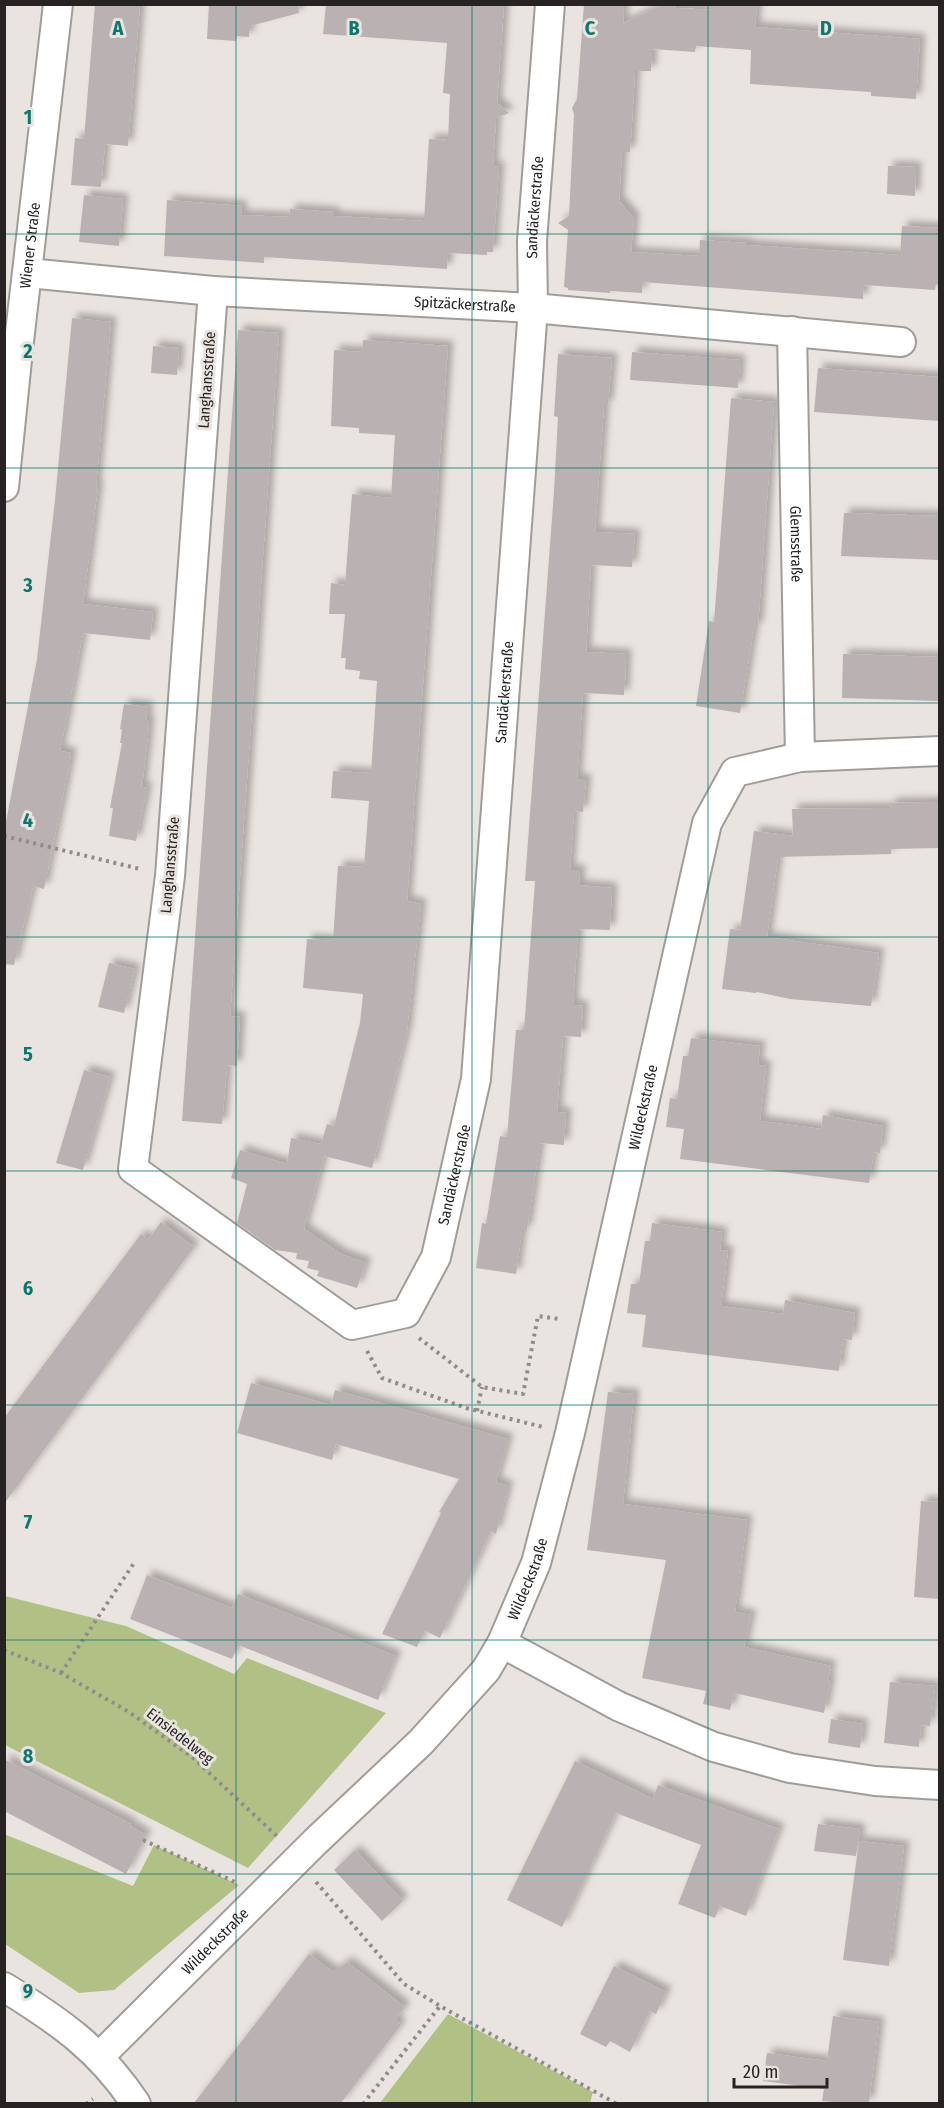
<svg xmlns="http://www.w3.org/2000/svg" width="944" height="2108" font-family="'Fira Sans Condensed',sans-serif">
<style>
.green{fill:#b1c186}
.building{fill:#bab2b2;filter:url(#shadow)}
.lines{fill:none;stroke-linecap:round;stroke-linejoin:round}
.minor-casing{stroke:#a29c99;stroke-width:32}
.path{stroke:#918c8a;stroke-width:4;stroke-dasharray:3 4.5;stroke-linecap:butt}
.minor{stroke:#fff;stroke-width:28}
.grid{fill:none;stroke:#0f766e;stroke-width:1.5;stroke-opacity:0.55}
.labels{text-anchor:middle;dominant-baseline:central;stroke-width:6;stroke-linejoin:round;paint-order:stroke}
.street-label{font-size:15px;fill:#262322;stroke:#eae4e0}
.grid-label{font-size:20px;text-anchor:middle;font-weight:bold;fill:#0f766e;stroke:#eae4e0;stroke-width:6;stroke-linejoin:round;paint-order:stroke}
</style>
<defs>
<filter id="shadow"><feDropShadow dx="5.5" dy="-5.5" stdDeviation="3" flood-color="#0004"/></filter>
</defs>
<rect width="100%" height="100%" fill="#eae4e0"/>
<path class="green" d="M5,1596L126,1626L234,1674L247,1658L386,1713L248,1868L5,1745Z
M4,1834L133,1886L154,1845L239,1885L114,1990L79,1993L5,1944Z
M448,2014L593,2092L590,2103H380Z"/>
<path class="building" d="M95,4H140L128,146L105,144L101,187L71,185L75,138L84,139Z
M209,4H298L299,13L250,26L249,37L237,36L236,41L207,39Z
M326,4H504L497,103L509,113L496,118L493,166L499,167L493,252H487V255L448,253L447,269L264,257V263L164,256L167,200L242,206L241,215L289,217L290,209L334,212V216L424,221L429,139L448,140L450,94L443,93L447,43L323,34Z
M584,4H624L623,23L664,4H672L676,8L714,10L715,4H757L755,27L920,39L916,99L871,96V92L750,84L751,50L696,46L695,52L652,49L651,71H635L631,139L630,152H622L619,201L634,218L631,252L699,256L700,240L747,243V245L900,255L902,226L939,228V284H936L935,290L864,285L863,299L642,282V293L610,291V293L568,290V288L564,287L568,230L558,223L569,216L574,114L572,108L577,99Z
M888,166L916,167L915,196L887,194Z
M84,195L123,199L119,246L79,242Z
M72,318L111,322L96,486H98L83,604L153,612L150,640L83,633L60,751L71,753L69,766L44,889L33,886L14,965L4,964V832L37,659L55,500Z
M238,330L279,333L230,1016L240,1017L237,1066L227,1065L222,1124L182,1121Z
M363,340L448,346L407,901L421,904L407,1030L372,1168L324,1156L304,1229L341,1254L366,1263L357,1288L317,1276L319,1271L307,1268L309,1261L296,1259L297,1253L275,1250L237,1223L247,1184L231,1178L240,1150L287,1164L291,1138L321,1144L327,1124L334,1126L360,1023L363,994L303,988L307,939L333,941L338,866L364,867L369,801L331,798L333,771L371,773L377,681L359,679L360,671L345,669L346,658H341L345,614H329L331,583L345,585L352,494L391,498L395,435L359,433V428L331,426L334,350L362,352Z
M153,346L179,348L177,375L151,373Z
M632,352L740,360L738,388L630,380Z
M558,354L612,358L608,405H604L595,532L635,534L632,567L591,565L586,652L626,654L625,681L624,695L583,693L577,779H586L583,812L574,811L570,870H580L579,885L612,888L610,930L578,929L573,1005L583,1006L582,1021L581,1037L563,1036L557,1112L566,1113L564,1145L540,1143L527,1230H522L516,1274L476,1268L482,1223L486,1224L500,1136L507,1137L516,1030H524L535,881H525L554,491L558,417L554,416Z
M818,368L939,377V421L814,412Z
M731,398L774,402L758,627H754L740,713L696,706L709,621L714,622Z
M844,513L939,516V560L841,556Z
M843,654L939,657V701L842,698Z
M124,704L148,707L146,720H149L148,734L142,787L147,788L136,841L109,836L113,808H110L122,743H120L122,730L120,729Z
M939,802V848L891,849V854L778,857L767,937L879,953L871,1006L790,999L757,992L756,993L722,989L730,929L740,930L754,831L793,836L792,809L891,808L890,803Z
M109,963L135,969L124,1013L98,1007Z
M691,1038L760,1046L758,1065L766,1066L760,1121L821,1129L823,1115L883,1126L880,1153L874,1152L869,1183L680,1159L684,1129L666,1127L670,1098L677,1099L683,1056H688Z
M84,1070L110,1077L83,1170L56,1163Z
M161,1222L194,1247L4,1504V1418L141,1234L148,1240Z
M652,1223L722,1232L720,1250L728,1251L721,1306L783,1314L785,1300L855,1313L852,1340L843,1339L839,1371L642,1347L646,1315L627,1313L631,1284H639L645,1241H650Z
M251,1383L331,1405L335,1390L508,1439L496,1482L508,1486L496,1534L491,1531L440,1638L425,1631L417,1647L382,1634L441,1513L439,1512L459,1479L336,1444L332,1460L237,1433Z
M608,1392L634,1394L623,1504L747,1520L735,1612L751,1615L744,1647L831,1666L828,1680L830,1681L824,1713L734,1693L730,1710L703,1704L706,1691L642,1678L666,1560L587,1550Z
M921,1501L939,1502V1599L914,1597Z
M147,1575L232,1608L238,1594L396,1656L378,1700L238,1645L232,1659L130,1619Z
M890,1682L935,1686L930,1726L921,1725L919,1747L884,1743Z
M831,1719L863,1724L860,1748L828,1743Z
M4,1759L131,1824L130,1826L146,1835L126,1874L4,1811Z
M575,1761L653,1799L658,1785L779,1829L746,1916L720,1906L715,1918L678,1904L701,1845L616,1813L562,1927L507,1900Z
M818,1824L860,1829L856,1856L814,1851Z
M859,1841L904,1846L889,1966L843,1960Z
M355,1850L403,1901L382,1921L334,1870Z
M309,1954L333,1972L347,1962L405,2007L395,2020L401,2025L341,2103H194Z
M614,1966L666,1992L656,2014L650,2011L630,2052L610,2041L606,2047L580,2034Z
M833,2016L879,2022L869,2103H844L822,2101L824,2089L763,2081L767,2053L827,2061Z"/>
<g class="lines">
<defs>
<g id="minor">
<path id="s1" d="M28,273L213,291L533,308L901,342"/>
<path id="s2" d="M213,291L170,876L133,1169L352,1325L406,1313L436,1257L476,1079L533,308L532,241L550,4"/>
<path id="s3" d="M792,331L800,757"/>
<path id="s4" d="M4,487L18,350L58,4"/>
<path d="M502,1643L618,1706L714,1747L790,1768L875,1781L940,1785"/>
<path d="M4,1987C59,2021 100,2049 136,2104"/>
<path id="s5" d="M99,2057L316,1841L421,1742L486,1670L502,1643L536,1563L570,1433L707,823L735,772L800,757L940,751"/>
</g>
</defs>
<use href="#minor" class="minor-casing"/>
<path class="path" d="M4,836L140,869
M419,1338L482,1387L523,1394L538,1316L559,1319
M367,1351L382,1378L466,1408L543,1427
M477,1411L482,1387
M4,1650L61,1673L129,1712L192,1757L279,1838
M61,1673L134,1563
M143,1840L235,1882
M316,1882L404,1984L440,2006L617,2104
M86,2104L93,2099
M363,2104L440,2006"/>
<use href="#minor" class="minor"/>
</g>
<path class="grid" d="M236,4V2104M472,4V2104M708,4V2104M4,234H940M4,468H940M4,703H940M4,937H940M4,1171H940M4,1405H940M4,1640H940M4,1874H940"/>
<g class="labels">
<g class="street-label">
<text stroke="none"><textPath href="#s2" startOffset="2326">Sandäckerstraße</textPath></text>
<text stroke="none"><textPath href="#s4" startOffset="243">Wiener Straße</textPath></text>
<text stroke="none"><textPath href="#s1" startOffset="438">Spitzäckerstraße</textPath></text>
<text transform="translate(207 380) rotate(-86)">Langhansstraße</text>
<text stroke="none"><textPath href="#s3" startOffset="213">Glemsstraße</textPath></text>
<text stroke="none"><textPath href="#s2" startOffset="1840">Sandäckerstraße</textPath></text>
<text transform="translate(170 865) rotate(-85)">Langhansstraße</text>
<text stroke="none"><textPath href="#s5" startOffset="1134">Wildeckstraße</textPath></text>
<text stroke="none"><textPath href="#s2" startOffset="1354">Sandäckerstraße</textPath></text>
<text stroke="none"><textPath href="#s5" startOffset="648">Wildeckstraße</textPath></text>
<text transform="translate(180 1736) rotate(38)">Einsiedelweg</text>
<text stroke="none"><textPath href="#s5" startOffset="164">Wildeckstraße</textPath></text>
</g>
</g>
<g class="grid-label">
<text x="118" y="35">A</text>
<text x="354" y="35">B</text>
<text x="590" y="35">C</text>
<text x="826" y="35">D</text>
<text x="28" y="124">1</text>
<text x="28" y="358">2</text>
<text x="28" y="592">3</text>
<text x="28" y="827">4</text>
<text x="28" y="1061">5</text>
<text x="28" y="1295">6</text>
<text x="28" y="1529">7</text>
<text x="28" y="1763">8</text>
<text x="28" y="1998">9</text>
</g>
<rect width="944" height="2108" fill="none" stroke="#262322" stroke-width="12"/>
<path d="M734 2078v9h93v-9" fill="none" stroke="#262322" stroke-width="3"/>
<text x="743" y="2078" font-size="18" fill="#262322" stroke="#eae4e0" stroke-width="4.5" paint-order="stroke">20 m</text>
</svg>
